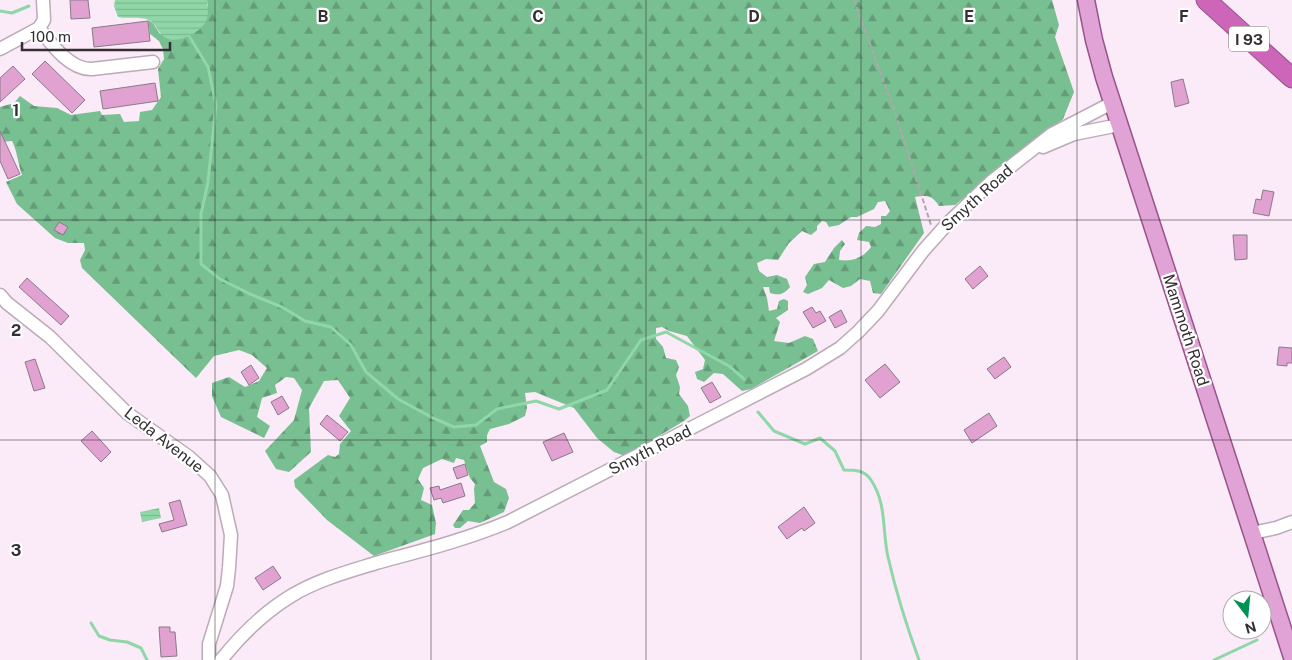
<svg xmlns="http://www.w3.org/2000/svg" width="1292" height="660" font-family="'Public Sans',sans-serif">
<style>
.forest{fill:url(#forest-firs)}
.water{fill:url(#water-rules)}
.lines{fill:none;stroke-linecap:round;stroke-linejoin:round}
.stream{stroke:#90d7a8;stroke-width:3}
.building{fill:#e1a2d2;stroke:#897a85}
.minor-casing{stroke:#bbabb7;stroke-width:15}
.major-casing{stroke:#98538a;stroke-width:19}
.highway-casing{stroke:#98538a;stroke-width:21}
.path{stroke:#b3a6b0;stroke-width:2;stroke-dasharray:5 2.5;stroke-linecap:butt}
.minor{stroke:#fff;stroke-width:12}
.major{stroke:#e1a3d5;stroke-width:16}
.highway{stroke:#cd66b9;stroke-width:19}
.grid{fill:none;stroke:#352f34;stroke-width:1;stroke-opacity:0.55}
.labels{text-anchor:middle;dominant-baseline:central;stroke-width:4.5;stroke-linejoin:round;paint-order:stroke}
.shield{fill:#fff;stroke:#726d71;stroke-width:1}
.shield-label{font-size:15px;font-weight:bold;fill:#352f34}
.street-label{font-size:16px;fill:#352f34;stroke:#fff}
.grid-label{font-size:16px;text-anchor:middle;font-weight:bold;fill:#352f34;stroke:#fff;stroke-width:4.5;stroke-linejoin:round;paint-order:stroke}
</style>
<defs>
<pattern id="forest-firs" width="22" height="20" patternUnits="userSpaceOnUse" patternTransform="scale(1.25)"><rect width="22" height="20" fill="#78bf91"/><path d="M5 1l3.5 6h-7zM16 11l3.5 6h-7z" fill="#639c77"/></pattern>
<pattern id="water-rules" width="6" height="5" patternUnits="userSpaceOnUse" patternTransform="scale(1.25)"><rect width="6" height="5" fill="#90d7a8"/><path d="M0 2.5h6" fill="none" stroke="#7db991"/></pattern>
</defs>
<rect width="100%" height="100%" fill="#fbeaf7"/>
<path class="forest" d="M207,0H1052L1059,25L1055,37L1074,92L1063,119L955,205L939,206C932,195 927,195 915,197L924,233L881,294L873,293L870,281L860,279L851,286L843,288L829,280L822,288L808,294L803,292L807,285L805,277L814,264L825,262L834,248L842,240L845,244L840,251L839,260C852,262 863,258 871,247L869,242L857,240L859,233L866,226L875,227L881,224V216H886L890,211L885,201L878,202L874,209L857,217H851L839,225L829,227L826,222L822,221L817,226V230L811,235L802,231L789,243L778,260L766,259L757,263L759,271L767,277L777,275L787,279L790,287C784,294 780,296 770,293L769,287H763L767,298L769,311L777,309L779,301L784,299L788,301V310L776,318L780,322L774,341L789,343L805,336L813,339L818,351L751,389L742,391L723,374L714,373L704,382L697,379L695,372L703,369L705,360L687,336L669,331L662,327L656,328V339L663,347L666,358L676,360L679,367L676,375L680,387L679,394L688,406L690,416L684,421L625,456L614,452L597,438L574,408L535,392L525,393L527,408L525,416L509,424L490,429L487,435V442L480,446L494,482L506,489L509,498L504,512L480,523L468,521L460,528H455L453,525L463,510H469L475,503L474,489L475,484L470,478L464,460L456,458L454,463L442,459L423,468L418,479L424,488L421,500L432,505L436,523L435,534L374,556L327,520L295,487L294,480L328,455L335,457L339,454L340,444L351,431L339,416L350,398L338,380L324,381L309,408L311,452L289,472L276,469L265,451L294,420L302,390L294,378L286,377L275,385L277,393L262,398L257,417L270,426L264,438L221,417L212,396V383L229,377L245,387L259,381L267,368L252,355L239,350L214,356L196,378L82,268L80,260L85,250L84,243H68L55,238L17,204L6,182L22,175C18,164 17,150 12,141L0,142V107L14,103L20,96L34,106L57,108L71,115L100,111L102,115L120,114L124,122L139,121L140,112L152,110L161,97L158,69L164,59L163,49L159,41L150,34L148,20L153,23L160,34L208,6Z"/>
<path class="water" d="M115,0H207C208,7 209,17 205,23C199,33 179,43 168,39C158,35 157,24 149,20C139,16 128,19 118,17L114,6Z
M159,508L161,518L142,522L140,512Z"/>
<g class="lines">
<path class="stream" d="M0,11L12,13L29,6
M189,36L208,67L216,105L208,182L201,214V264L220,279L250,294L282,307L305,321L331,327L351,345L366,372L398,399L433,418L454,427L476,425L497,409L516,405L536,401L559,409L607,390L641,340L666,332L729,366L744,379
M758,412L774,431L805,444L820,438L835,451L844,470C855,470 865,470 871,480C887,504 882,530 888,557C896,592 907,627 919,660
M91,623L99,636L110,640L127,642L141,648L147,660
M1214,660L1257,640"/>
</g>
<path class="building" d="M70,0H88L90,18L71,19Z
M148,21L150,41L94,47L92,28Z
M45,61L85,100L72,113L32,74Z
M13,66L25,79L0,102V78Z
M1183,79L1189,103L1175,107L1171,82Z
M155,83L158,101L103,109L100,91Z
M0,131L20,174L8,179L0,161Z
M1263,190L1274,192L1269,216L1253,213L1256,199L1261,200Z
M59,222L68,227L63,235L54,230Z
M1233,235H1247V259L1235,260Z
M980,266L988,276L973,289L965,279Z
M27,278L69,316L61,325L19,287Z
M812,307L816,313L820,311L826,321L813,328L803,312Z
M841,310L847,322L835,328L829,317Z
M1279,347L1292,348V363H1287V366L1277,365Z
M1004,357L1011,367L995,379L987,369Z
M35,359L45,388L34,391L25,362Z
M885,364L900,382L880,398L865,380Z
M251,365L259,378L249,385L241,372Z
M712,382L721,397L710,403L701,388Z
M282,396L289,408L278,415L271,402Z
M989,413L997,426L972,443L964,430Z
M327,415L348,432L340,441L320,424Z
M92,431L111,452L101,462L81,441Z
M564,433L573,452L552,461L543,442Z
M465,464L468,475L457,479L453,468Z
M461,483L465,496L443,503L441,498L434,500L430,488L439,486L440,490Z
M180,500L187,525L162,532L159,524L174,520L169,503Z
M804,507L815,523L804,531L802,528L787,539L778,527Z
M273,566L281,578L263,590L255,578Z
M159,627H170V632H175L177,656L161,657Z"/>
<g class="lines">
<defs>
<path id="minor" d="M43,0L44,20L39,28C52,45 70,70 92,69L153,62
M0,49L39,28
M1043,147L1074,134L1119,125
M0,295L7,303L50,337L127,413L189,457L210,476L222,495L231,535L229,568L227,586L209,644V660
M1252,533L1276,528L1292,522
M221,660C241,635 263,613 291,596C317,580 347,572 376,563C420,551 465,540 508,522L806,369L840,348L858,332L878,311L923,251L948,223L991,182L1052,134L1112,103"/>
<path id="major" d="M1086,0L1094,40L1104,77L1292,657"/>
<path id="highway" d="M1206,0L1292,78"/>
</defs>
<use href="#minor" class="minor-casing"/>
<use href="#major" class="major-casing"/>
<use href="#highway" class="highway-casing"/>
<path class="path" d="M854,0L895,113L931,225"/>
<use href="#minor" class="minor"/>
<use href="#major" class="major"/>
<use href="#highway" class="highway"/>
</g>
<path class="grid" d="M215,0V660M431,0V660M646,0V660M861,0V660M1077,0V660M0,220H1292M0,440H1292"/>
<g class="labels">
<rect class="shield" x="1229" y="26.5" width="40" height="25" rx="4"/>
<g class="shield-label">
<text x="1249" y="39">I 93</text>
</g>
<g class="street-label">
<text transform="translate(977 198) rotate(-42)">Smyth Road</text>
<text transform="translate(1186 330) rotate(72)">Mammoth Road</text>
<text transform="translate(164 440) rotate(38)">Leda Avenue</text>
<text transform="translate(650 450) rotate(-27)">Smyth Road</text>
</g>
</g>
<g class="grid-label">
<text x="323" y="22">B</text>
<text x="538" y="22">C</text>
<text x="754" y="22">D</text>
<text x="969" y="22">E</text>
<text x="1184" y="22">F</text>
<text x="16" y="116">1</text>
<text x="16" y="336">2</text>
<text x="16" y="556">3</text>
</g>
<g transform="translate(1247 615) rotate(164)"><circle r="24" fill="#ffffff" stroke="#aeacae"/>
<path d="M0-4L9 19L0 12L-9 19Z" fill="#009252"/>
<text y="-8" font-size="14" font-weight="bold" text-anchor="middle" fill="#352f34">N</text>
</g>
<path d="M22 42v8h148v-8" fill="none" stroke="#352f34" stroke-width="2.5"/>
<text x="30" y="42" font-size="15" fill="#352f34" stroke="#ffffff" stroke-width="4" paint-order="stroke">100 m</text>
</svg>
